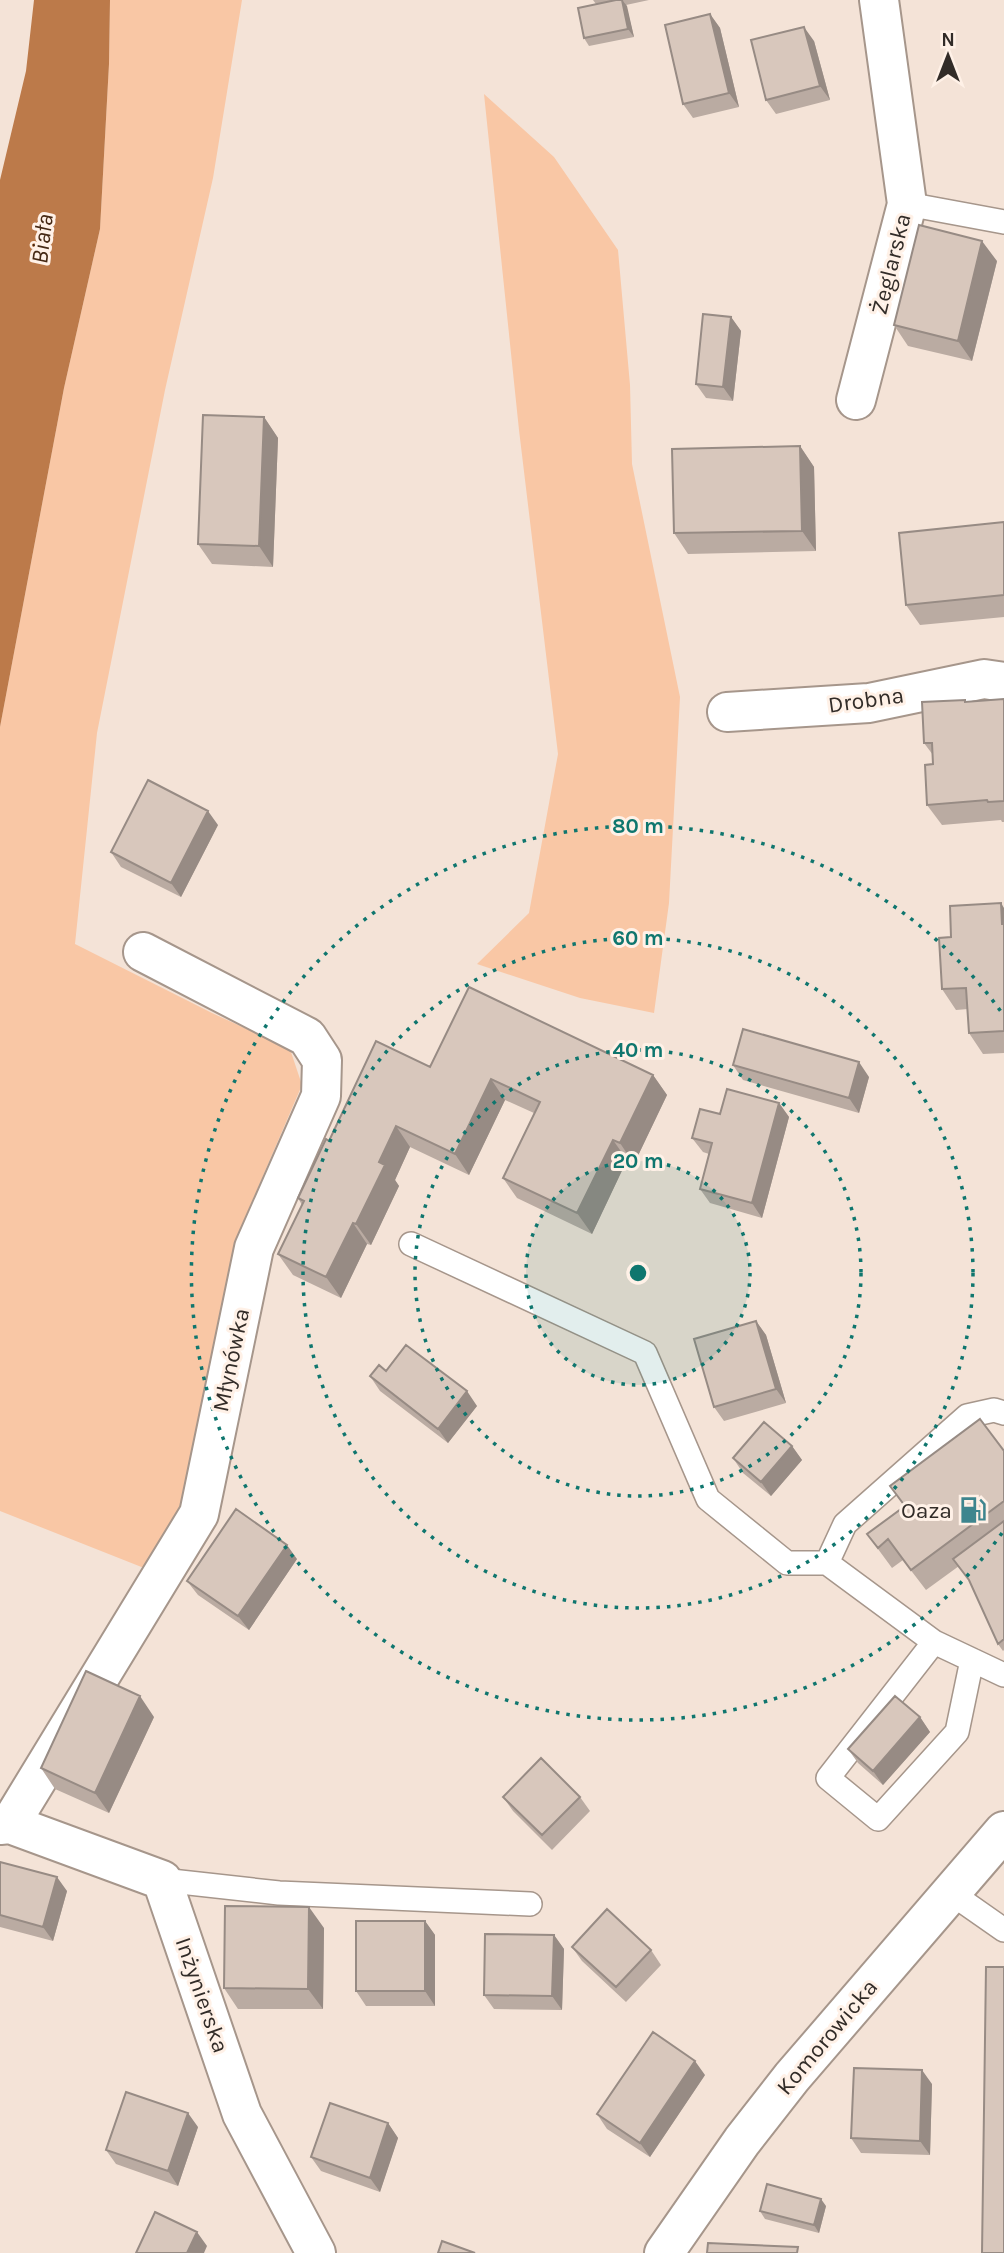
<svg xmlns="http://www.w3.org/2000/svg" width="1004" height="2253" font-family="Karla,sans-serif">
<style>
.green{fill:#f9c7a5}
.water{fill:#bc7a4a}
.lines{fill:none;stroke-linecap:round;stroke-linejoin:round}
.service-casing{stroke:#a6968b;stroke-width:26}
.minor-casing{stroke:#a6968b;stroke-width:42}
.tertiary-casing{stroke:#a6968b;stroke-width:42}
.service{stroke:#fff;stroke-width:23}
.minor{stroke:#fff;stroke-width:38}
.tertiary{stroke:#fff;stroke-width:38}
.wall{fill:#baaba2}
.shaded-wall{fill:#978b84}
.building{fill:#d8c7bc;stroke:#978b84;stroke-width:2}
.ring{fill:none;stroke:#0f766e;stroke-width:3.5;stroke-dasharray:3.5 7}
.labels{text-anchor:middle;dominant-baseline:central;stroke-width:6;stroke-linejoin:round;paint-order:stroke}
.street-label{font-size:23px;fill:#322c28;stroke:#fff1e7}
.poi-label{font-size:23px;fill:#322c28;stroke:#fff1e7;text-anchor:end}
.water-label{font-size:24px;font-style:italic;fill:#462914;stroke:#fff1e7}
.centre{fill:#0f766e;stroke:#fff1e7;stroke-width:3.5}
.ring-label{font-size:21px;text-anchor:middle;font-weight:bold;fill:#0f766e;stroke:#fff1e7;stroke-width:6;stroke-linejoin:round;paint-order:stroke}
</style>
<rect width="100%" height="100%" fill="#f4e3d7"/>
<path class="green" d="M110,0H242L213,178L165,390L97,733L75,944L212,1013L290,1049L302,1085L235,1241L183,1503L144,1568L0,1511V727L64,388L100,229L109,64Z
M484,94L554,157L618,250L630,385L632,464L680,697L669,903L654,1013L580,998L477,964L529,913L558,754L519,430Z"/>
<path class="water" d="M34,0H110L109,64L100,229L64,388L0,727V180L26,71Z"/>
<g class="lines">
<defs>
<path id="service" d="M907,204L1004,222
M411,1244L645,1353L708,1499L787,1563H827L934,1642L1004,1675
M827,1563L845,1524L967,1416L994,1410L1004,1413
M934,1642L828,1778L878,1819L957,1732L972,1660
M162,1880L279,1893L530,1904
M951,1893L1004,1930"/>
<path id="minor" d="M856,400L907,204L879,0
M727,712L869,703L984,679L1004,682
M10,1824L162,1880L242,2114L316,2253
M0,1825L10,1824L199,1514L254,1248L321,1096L322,1060L307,1037L143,952"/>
<path id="tertiary" d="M664,2253L742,2141L792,2077L1004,1831"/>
</defs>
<use href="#service" class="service-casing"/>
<use href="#minor" class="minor-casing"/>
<use href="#tertiary" class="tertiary-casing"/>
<use href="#service" class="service"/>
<use href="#minor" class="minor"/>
<use href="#tertiary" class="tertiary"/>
</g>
<path class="wall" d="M593,0H649L626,5L634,37L589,46L584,38L596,4Z
M710,14L720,28L739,107L693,118L683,104Z
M814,41L830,100L776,114L766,100Z
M997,261L972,361L908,346L894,325Z
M731,317L741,331L733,401L706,398L696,384Z
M264,417L278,438L273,567L212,564L198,544Z
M800,446L814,467L816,551L688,554L674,533Z
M1004,522V617L920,625L906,605Z
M1004,699V822H1002L1001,820L942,825L927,805L933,764V755L924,743L965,700L967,702Z
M218,825L181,897L121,867L111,852Z
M1004,908V1053L983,1054L969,1033L968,1009L956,1010L942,989L951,937Z
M733,1065L869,1077L859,1113L743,1080Z
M430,1067L653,1075L667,1095L634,1164L627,1160L592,1234L517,1198L503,1178L534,1113L505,1100L469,1175L410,1147L395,1180L399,1186L371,1245L367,1244L341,1298L293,1275L278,1254L302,1205L298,1198L329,1141Z
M779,1103L789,1117L762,1218L710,1203L700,1189L709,1154L703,1152L692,1138L720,1114Z
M756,1321L766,1335L786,1403L724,1421L714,1407Z
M386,1371L477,1406L448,1443L380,1391L370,1376Z
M792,1446L802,1460L771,1496L743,1473L733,1458Z
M1004,1451V1650L1003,1651L998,1644L970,1581L959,1566L926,1590L903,1560L892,1568L867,1534L904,1506L890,1486Z
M297,1559L249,1630L198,1595L187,1581Z
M154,1717L109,1813L55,1789L41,1768Z
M920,1717L930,1732L883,1785L858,1763L848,1749Z
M503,1797H580L590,1811L552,1850L513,1811Z
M0,1864L67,1891L53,1941L0,1927Z
M425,1921L435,1935V2006H366L356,1991Z
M324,1928L323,2009H238L224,1988Z
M554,1935L564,1949L562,2010L494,2009L484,1995Z
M572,1947L651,1950L661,1965L626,2002L582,1961Z
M705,2075L650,2157L607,2129L597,2114Z
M932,2084L930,2155L861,2153L851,2138Z
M388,2123L398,2138L380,2192L321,2171L311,2157Z
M198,2127L178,2186L116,2164L106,2150Z
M826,2206L819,2233L765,2219L760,2211Z"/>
<path class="shaded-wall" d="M622,0L627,6L634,37L628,29Z
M710,14L720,28L739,107L729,93Z
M804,27L814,41L830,100L820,86Z
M982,241L997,261L972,361L958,341Z
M731,317L741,331L733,401L723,387Z
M264,417L278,438L273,567L259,546Z
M800,446L814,467L816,551L802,531Z
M208,811L218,825L181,897L171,883Z
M1001,903L1004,908V927L1002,924Z
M859,1062L869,1077L859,1113L849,1098Z
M653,1075L667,1095L634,1164L620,1143Z
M491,1079L505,1100L469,1175L455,1154Z
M779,1103L789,1117L762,1218L752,1203Z
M396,1126L410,1147L395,1180L399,1186L371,1245L356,1224L379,1162Z
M613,1140L627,1160L592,1234L577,1213Z
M353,1223L367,1244L341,1298L326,1277Z
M756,1321L766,1335L786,1403L776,1389Z
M467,1391L477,1406L448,1443L438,1429Z
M792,1446L802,1460L771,1496L761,1482Z
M287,1545L297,1559L249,1630L238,1616Z
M140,1696L154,1717L109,1813L95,1793Z
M920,1717L930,1732L883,1785L873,1771Z
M57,1877L67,1891L53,1941L43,1927Z
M309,1907L324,1928L323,2009L308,1989Z
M425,1921L435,1935V2006L425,1991Z
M554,1935L564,1949L562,2010L552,1996Z
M695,2061L705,2075L650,2157L640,2143Z
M922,2070L932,2084L930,2155L920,2141Z
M188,2113L198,2127L178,2186L168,2171Z
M388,2123L398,2138L380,2192L370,2178Z
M821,2199L826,2206L819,2233L814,2225Z
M197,2232L207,2246L204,2253H187Z"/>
<path class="building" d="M616,0H622L628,29L584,38L578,8Z
M710,14L729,93L683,104L665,25Z
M804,27L820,86L766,100L751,40Z
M919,225L982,241L958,341L894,325Z
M703,314L731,317L723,387L696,384Z
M203,415L264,417L259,546L198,544Z
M800,446L802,531L674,533L672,449Z
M1004,522V595L906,605L899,533Z
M1004,699V801L988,802L987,800L927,805L925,765L933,764L932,743H924L922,702L965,700V702Z
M148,780L208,811L171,883L111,852Z
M1001,903L1002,924H1004V1031L969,1033L966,988L942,989L939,938L951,937L950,906Z
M469,987L653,1075L620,1143L613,1140L577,1213L503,1178L540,1102L491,1079L455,1154L396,1126L379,1162L385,1165L356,1224L353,1223L326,1277L278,1254L304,1201L298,1198L326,1139L329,1141L376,1041L430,1067Z
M743,1029L859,1062L849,1098L733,1065Z
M727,1089L779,1103L752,1203L700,1189L712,1143L692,1138L700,1109L720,1114Z
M756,1321L776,1389L714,1407L694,1339Z
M406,1345L467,1391L438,1429L370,1376L379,1365L386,1371Z
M980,1419L1004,1451V1501L911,1570L888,1539L878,1548L867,1534L905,1506L890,1486Z
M764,1422L792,1446L761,1482L733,1458Z
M236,1509L287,1545L238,1616L187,1581Z
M1004,1521V1639L998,1644L969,1580L953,1559Z
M86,1671L140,1696L95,1793L41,1768Z
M895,1696L920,1717L873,1771L848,1749Z
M541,1758L580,1797L542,1835L503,1797Z
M0,1862L57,1877L43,1927L0,1915Z
M225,1906L309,1907L308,1989L224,1988Z
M607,1909L651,1950L616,1987L572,1947Z
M356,1921H425V1991H356Z
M485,1934L554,1935L552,1996L484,1995Z
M986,1967H1004V2253H982Z
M653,2032L695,2061L640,2143L597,2114Z
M854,2068L922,2070L920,2141L851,2138Z
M126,2092L188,2113L168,2171L106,2150Z
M330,2103L388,2123L370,2178L311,2157Z
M767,2184L821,2199L814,2225L760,2211Z
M155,2212L197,2232L187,2253H136Z
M442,2241L475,2253H438Z
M708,2243L798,2247L797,2253H707Z"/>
<circle cx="638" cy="1273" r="112" fill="#0f766e" fill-opacity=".12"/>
<g class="ring">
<circle cx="638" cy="1273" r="112"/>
<circle cx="638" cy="1273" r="223"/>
<circle cx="638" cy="1273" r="335"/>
<path d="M1002 1533A447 447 0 1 1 1002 1013"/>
</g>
<defs>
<symbol id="fuel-bare" viewBox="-9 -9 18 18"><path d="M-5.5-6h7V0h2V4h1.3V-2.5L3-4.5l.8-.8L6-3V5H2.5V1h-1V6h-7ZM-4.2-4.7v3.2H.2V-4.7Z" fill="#3e858e" stroke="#fff1e7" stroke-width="2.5" paint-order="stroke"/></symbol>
</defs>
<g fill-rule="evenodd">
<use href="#fuel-bare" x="954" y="1491" width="38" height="38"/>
</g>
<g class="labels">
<g class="street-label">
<text transform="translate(891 264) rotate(-76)">Żeglarska</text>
<text transform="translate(866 700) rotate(-8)">Drobna</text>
<text transform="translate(231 1360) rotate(-78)">Młynówka</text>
<text transform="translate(202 1995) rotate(71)">Inżynierska</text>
<text transform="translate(827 2037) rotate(-50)">Komorowicka</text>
</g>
<g class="poi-label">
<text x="952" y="1510">Oaza</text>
</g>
<g class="water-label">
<text transform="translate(42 239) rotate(-83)">Biała</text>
</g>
</g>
<circle cx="638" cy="1273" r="10" class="centre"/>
<g class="ring-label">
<text x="638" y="833">80 m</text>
<text x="638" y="945">60 m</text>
<text x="638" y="1057">40 m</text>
<text x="638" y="1168">20 m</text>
</g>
<g transform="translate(948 56)" stroke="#fff1e7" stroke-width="5" paint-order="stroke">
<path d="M0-5L12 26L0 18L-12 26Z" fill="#322c28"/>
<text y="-10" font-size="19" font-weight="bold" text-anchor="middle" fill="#322c28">N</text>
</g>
</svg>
